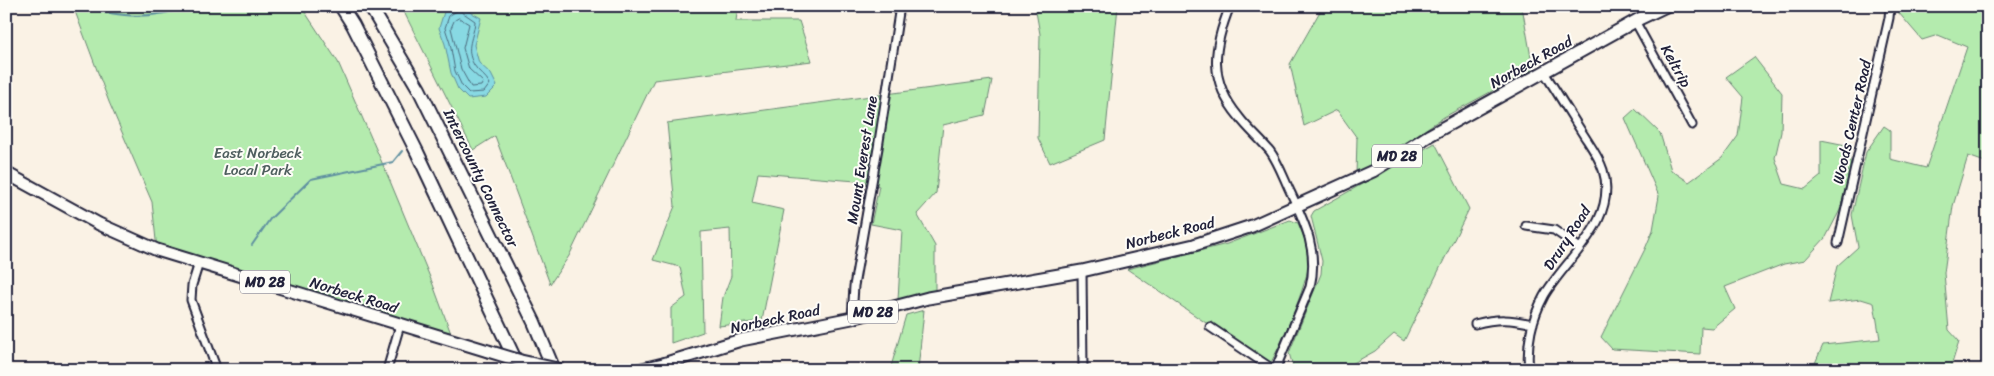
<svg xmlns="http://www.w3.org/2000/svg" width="1994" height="376" font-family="Sriracha,sans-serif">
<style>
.green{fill:#b4ebae;stroke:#6b8674}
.water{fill:#88d9e3;stroke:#5f90a0}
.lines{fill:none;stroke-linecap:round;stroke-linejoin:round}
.shore{stroke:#4b6b7e;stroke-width:1}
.stream{stroke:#5f90a0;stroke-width:2}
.street-casing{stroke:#22223b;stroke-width:11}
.primary-casing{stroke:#22223b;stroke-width:15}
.highway-casing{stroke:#22223b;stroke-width:16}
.street{stroke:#fdfcf7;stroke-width:7}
.primary{stroke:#fdfcf7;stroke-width:11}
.highway{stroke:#fdfcf7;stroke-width:12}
.primary-bridge-casing{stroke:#22223b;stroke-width:15;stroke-linecap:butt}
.primary-bridge{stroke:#fdfcf7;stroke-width:11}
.labels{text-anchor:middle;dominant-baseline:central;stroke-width:4;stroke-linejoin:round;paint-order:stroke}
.shield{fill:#fdfcf7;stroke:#646373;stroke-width:1}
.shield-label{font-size:14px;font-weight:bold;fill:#22223b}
.street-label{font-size:15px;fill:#22223b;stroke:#fdfcf7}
.park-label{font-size:15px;fill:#4e5e5e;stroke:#fdfcf7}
</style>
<rect width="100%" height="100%" fill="#faf2e5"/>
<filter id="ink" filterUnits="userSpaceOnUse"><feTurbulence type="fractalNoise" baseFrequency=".02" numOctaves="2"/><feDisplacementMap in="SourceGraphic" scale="10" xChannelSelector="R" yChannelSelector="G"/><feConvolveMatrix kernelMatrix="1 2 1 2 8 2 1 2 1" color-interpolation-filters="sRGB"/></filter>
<g filter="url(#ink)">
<path class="green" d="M73,6H301L338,62L390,181L432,282L453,339L157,250L152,202L109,102Z
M401,6H738L736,21H799L812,61L654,80L569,256L550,284L495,136L473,150Z
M1035,6H1118L1105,140L1050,163L1038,138L1040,34Z
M1323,6H1519L1523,12L1533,69L1444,117L1356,175L1357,138L1337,110L1304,126L1290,64Z
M1897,6H1988V171L1985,162L1968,156L1953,206L1944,273L1949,330L1959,341L1950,370H1812L1823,345L1880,339L1874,303L1861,299L1828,303L1837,266L1858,247L1852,215L1866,152L1884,126L1890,130V159L1926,168L1967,47L1938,35L1922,40L1898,12Z
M1754,57L1782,93L1781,132L1775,158L1784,184L1805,189L1821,176V140L1846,145L1851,165L1840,210L1826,237L1805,260L1784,264L1725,287L1735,309L1712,328L1701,327L1700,354L1612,349L1601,337L1645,249L1653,230L1659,196L1625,118L1635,109L1660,133L1671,170L1689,182L1722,158L1738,136L1743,97L1726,77Z
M992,80L985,115L943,125L936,193L917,214L935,246V292L898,300L902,230L871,224L879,186L856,181L758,173L752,203L784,210L762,321L719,326L723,297L731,276L730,229L701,232L703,332L671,343V308L686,297L680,267L653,260L675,206L667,123Z
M1435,143L1469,209L1404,341L1394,334L1375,351L1350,365L1349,370H1294L1289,353L1321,274L1322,261L1311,216L1314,211Z
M1290,220L1298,223C1302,233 1307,243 1309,252C1314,272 1280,347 1269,366L1127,269L1227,244Z
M924,310L918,370H890L906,315Z"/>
<path class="water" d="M459,6L481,18L474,45L479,63L491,74L497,86L486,97L468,99L458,89L451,73L445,44L439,28L444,12Z"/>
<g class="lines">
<path class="shore" d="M459,10L475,21C474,38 464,47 474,65C478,72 486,76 490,84L484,92L469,93L462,86L455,71L450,43L445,28L449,16Z
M459,18L469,24L463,48L469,69L483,82L481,86L471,87L461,69L451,28L454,21Z"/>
<path class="stream" d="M80,6C124,18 148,20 192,6
M412,6V8
M1986,6L1988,7
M252,245L270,219L311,179L393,162L402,151"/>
<defs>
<path id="street" d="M1230,6C1213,48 1208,80 1239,117C1248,129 1260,139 1270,151C1278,162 1283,176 1289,189C1304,221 1319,250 1310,287L1275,370
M1635,21L1692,125
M1526,226L1554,230L1580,248
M1838,243L1889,18L1890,6
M199,263L192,285L191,300L217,370
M1082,271L1083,370
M852,318L854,286L878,148L900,6
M1475,324C1498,318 1510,319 1533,324
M1210,327L1274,370
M387,370L400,325
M1529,370C1526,345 1532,318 1544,296C1566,258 1619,221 1603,170C1599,157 1590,145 1583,134C1570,113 1557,93 1544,72"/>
<path id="primary" d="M6,173L99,224L157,250L488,351
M638,370L663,364L741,340L852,318L928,298L1082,271L1194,245L1252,226L1373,171L1430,135L1641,18L1666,6"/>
<path id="highway" d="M341,6L353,25L417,152L520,370
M370,6L419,89L534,322L554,370"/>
</defs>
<use href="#street" class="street-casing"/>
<use href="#primary" class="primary-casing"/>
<use href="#highway" class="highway-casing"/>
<use href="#street" class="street"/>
<use href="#primary" class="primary"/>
<use href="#highway" class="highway"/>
<defs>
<path id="primary-bridge" d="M488,351L521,361L562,370"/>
</defs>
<use href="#primary-bridge" class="primary-bridge-casing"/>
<use href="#primary-bridge" class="primary-bridge"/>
</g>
</g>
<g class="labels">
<g class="shield">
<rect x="1372" y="144.5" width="50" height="23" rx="4"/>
<rect x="240" y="270.5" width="50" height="23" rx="4"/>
<rect x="848" y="300.5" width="50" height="23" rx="4"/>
</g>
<g class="shield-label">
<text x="1397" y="156">MD 28</text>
<text x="265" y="282">MD 28</text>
<text x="873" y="312">MD 28</text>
</g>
<g class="street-label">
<text transform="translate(1531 62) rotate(-29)">Norbeck Road</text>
<text transform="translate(1676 66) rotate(61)">Keltrip</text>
<text transform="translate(1852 122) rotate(-77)">Woods Center Road</text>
<text transform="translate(862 160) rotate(-81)">Mount Everest Lane</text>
<text transform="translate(481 178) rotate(64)">Intercounty Connector</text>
<text transform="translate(1170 233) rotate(-14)">Norbeck Road</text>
<text transform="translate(1567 238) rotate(-57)">Drury Road</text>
<text transform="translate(354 295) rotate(17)">Norbeck Road</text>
<text transform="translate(775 319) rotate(-12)">Norbeck Road</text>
</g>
<g class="park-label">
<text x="258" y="153">East Norbeck<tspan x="258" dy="17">Local Park</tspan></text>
</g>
</g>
<rect width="1994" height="376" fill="none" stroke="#fdfcf7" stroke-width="25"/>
<rect x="12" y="12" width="1969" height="351" fill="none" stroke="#22223b" stroke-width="2" filter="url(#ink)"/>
</svg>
